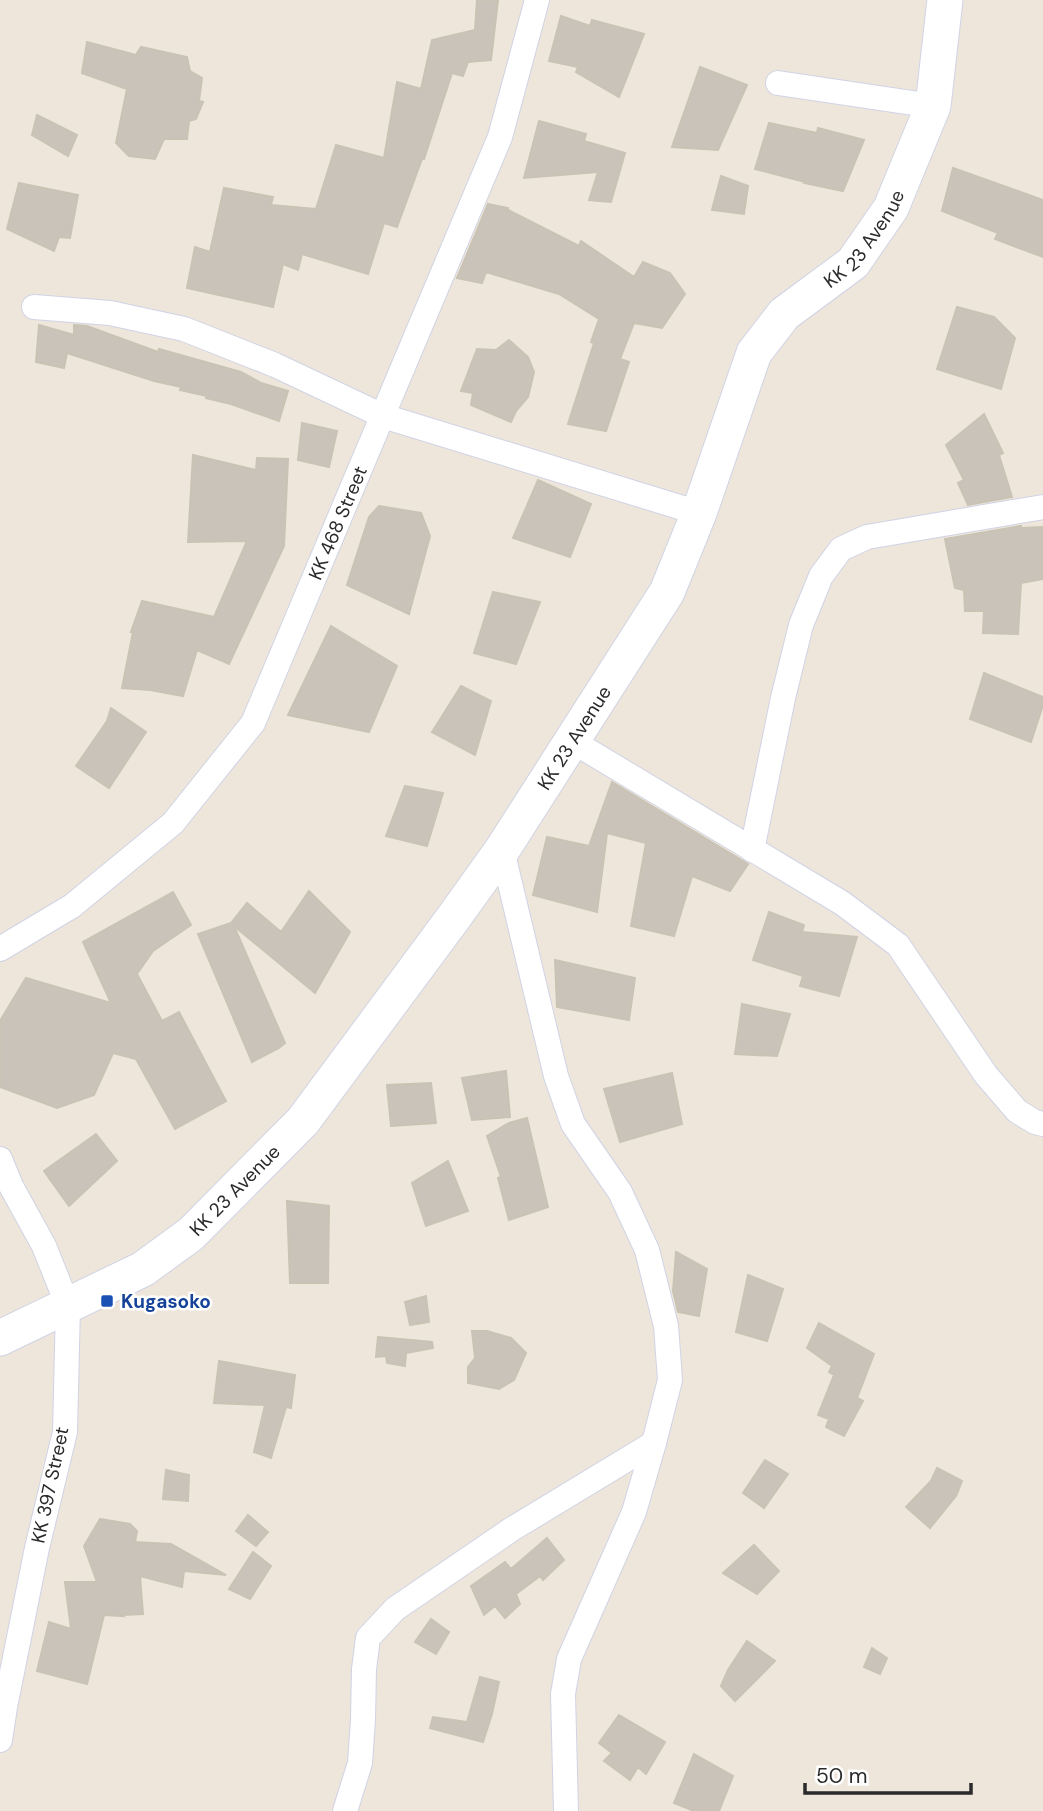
<svg xmlns="http://www.w3.org/2000/svg" width="1043" height="1811" font-family="'DM Sans',sans-serif">
<style>
.building{fill:#c9c3ba;stroke:#c9c3b4;stroke-width:2}
.lines{fill:none;stroke-linecap:round;stroke-linejoin:round}
.street-casing{stroke:#d0d3e5;stroke-width:26}
.secondary-casing{stroke:#d0d3e5;stroke-width:37}
.street{stroke:#fff;stroke-width:24}
.secondary{stroke:#fff;stroke-width:35}
.transit-dot{fill:#1a4fb4;stroke:#fff;stroke-width:2.5}
.labels{text-anchor:middle;dominant-baseline:central;stroke-width:5;stroke-linejoin:round;paint-order:stroke}
.street-label{font-size:19px;fill:#2a2a2a;stroke:#fff}
.transit-label{font-size:19px;font-weight:bold;fill:#164399;stroke:#fff;text-anchor:start}
</style>
<rect width="100%" height="100%" fill="#eee6db"/>
<path class="building" d="M477,0H498L491,60L468,62L463,76L452,73L424,159H422L397,227L384,223L368,274L302,254L298,270L283,264L273,307L187,288L195,247L210,252L224,188L273,197L271,205L316,209L336,145L384,158L397,82L421,89L432,40L475,30Z
M561,16L590,26L592,20L644,34L619,97L576,72L578,67L549,61Z
M87,42L136,55L141,47L187,57L190,71L202,78L199,101L203,102L196,119L189,121L187,139H164L155,159L129,156L116,143L127,89L82,73Z
M700,67L747,85L718,150L672,147Z
M37,115L77,135L68,156L32,135Z
M539,121L586,134L584,141L625,153L611,202L589,200L598,172L524,178Z
M769,123L817,133L818,128L864,140L843,191L804,183L805,182L755,169Z
M953,168L1043,200V257L995,239L998,233L942,211Z
M721,176L748,186L744,214L712,210Z
M19,183L78,195L70,238L59,237L54,251L7,229Z
M488,204L508,208V210L579,246L581,241L634,277L643,262L670,273L685,294L662,328L634,323L620,359L629,362L606,431L568,424L594,343L591,342L599,319L559,294L486,272L482,283L457,278Z
M957,307L994,317L1015,338L1001,389L937,369Z
M39,325L74,335V325L87,326L158,352L159,349L241,372L261,383L288,391L279,421L231,404L206,398L207,396L180,390L181,387L154,381L67,353L64,368L36,362Z
M509,340L528,357L534,372L528,397L516,411L511,422L471,405L473,393L461,391L477,349L496,350Z
M984,414L1003,453L999,455L1012,497L968,505L958,483L964,480L946,445Z
M302,423L337,431L329,467L298,460Z
M193,455L256,470L257,458L288,459L284,546L229,664L197,650L183,696L150,690L122,688L133,632H131L142,601L214,617L247,541L188,542Z
M538,480L591,504L570,557L513,538Z
M379,506L421,513L430,536L409,614L347,585L369,517Z
M1021,526V528L1043,527V579L1021,583L1018,634L983,633L984,611H965L964,590L955,588L945,539Z
M493,592L540,602L516,664L474,653Z
M331,626L397,666L369,732L288,715Z
M984,673L1043,697V705L1031,742L970,719Z
M461,686L491,701L475,755L432,732Z
M111,708L146,732L109,788L76,766L107,721Z
M612,782L748,864L730,891L692,876L674,936L631,926L646,843L607,833L597,912L533,895L547,837L589,846Z
M405,786L443,793L427,846L386,836Z
M309,891L350,932L315,993L234,926L285,1043L279,1048L252,1062L198,934L231,923L247,903L281,932Z
M173,892L191,925L153,951L137,974L162,1021L179,1012L226,1101L175,1129L136,1059L113,1053L94,1095L57,1108L0,1087V1021L26,978L111,1003L83,942Z
M769,912L804,925L802,932L857,937L839,996L800,986L803,976L753,960Z
M555,960L635,978L629,1020L557,1007Z
M742,1004L790,1014L777,1056L735,1054Z
M506,1071L510,1117L472,1120L462,1078Z
M672,1073L682,1124L620,1142L604,1089Z
M431,1083L436,1123L391,1126L387,1085Z
M527,1118L548,1207L509,1220L498,1178L501,1177L487,1136L509,1123Z
M96,1134L117,1161L69,1206L44,1171Z
M448,1161L468,1211L426,1226L412,1183Z
M287,1201L329,1206L328,1283H290Z
M676,1252L707,1269L699,1316L678,1312L673,1291Z
M748,1275L783,1289L767,1341L736,1332Z
M426,1296L429,1322L410,1325L405,1302Z
M819,1323L874,1354L857,1398L863,1401L844,1436L826,1427L829,1419L818,1415L834,1375L829,1372L832,1366L807,1348Z
M472,1331H487L511,1338L526,1353L514,1380L499,1389L468,1383V1367L475,1358Z
M378,1337L432,1342L433,1348L406,1353L405,1366L387,1363L386,1356L376,1357Z
M219,1361L295,1375L291,1408L286,1407L271,1458L254,1452L265,1405L214,1403Z
M765,1460L788,1474L764,1508L743,1493Z
M937,1468L962,1481L956,1496L930,1528L906,1507L931,1481Z
M166,1470L189,1475L188,1501L163,1499Z
M248,1515L268,1532L256,1546L236,1531Z
M100,1519L130,1524L137,1531L135,1542L171,1544L226,1575L184,1571L182,1587L140,1576L143,1614L122,1615L123,1616L104,1615L87,1684L37,1671L49,1622L71,1629L65,1582H97L84,1546Z
M547,1538L564,1560L543,1580L540,1576L516,1594L520,1604L505,1618L495,1606L484,1615L471,1586L505,1562L511,1569Z
M754,1545L779,1571L757,1594L723,1573Z
M253,1552L271,1566L250,1599L229,1589Z
M431,1619L449,1632L436,1654L415,1642Z
M747,1641L775,1661L735,1701L721,1686L728,1670Z
M872,1648L887,1658L880,1674L864,1667Z
M480,1677L499,1682L492,1714L483,1742L430,1728L433,1717L467,1722Z
M619,1715L665,1742L646,1774L638,1767L630,1780L604,1761L612,1753L599,1743Z
M694,1754L733,1776L719,1811H694L674,1803Z"/>
<g class="lines">
<defs>
<g id="street">
<path d="M778,83L933,106"/>
<path d="M34,307L110,313L184,329L275,365L383,416L699,513"/>
<path d="M572,741L842,903L898,945L986,1075L1017,1111L1035,1122L1043,1124"/>
<path d="M502,850L556,1076L573,1124L620,1192L647,1250L666,1326L670,1380L654,1443L634,1512L569,1659L563,1694L566,1811"/>
<path d="M752,850L783,698L801,625L821,576L841,549L867,537L1043,507"/>
<path id="s1" d="M0,949L72,906L173,823L253,723L500,137L537,0"/>
<path d="M0,1159L11,1186L44,1246L68,1306L65,1432L37,1548L5,1707L0,1740"/>
<path d="M345,1811L360,1763L363,1720L364,1669L368,1638L395,1609L512,1529L654,1443"/>
</g>
<g id="secondary">
<path id="s2" d="M0,1338L143,1269L191,1234L303,1121L454,917L502,850L667,592L699,513L754,353L784,314L853,263L891,208L933,106L945,0"/>
</g>
</defs>
<use href="#street" class="street-casing"/>
<use href="#secondary" class="secondary-casing"/>
<use href="#street" class="street"/>
<use href="#secondary" class="secondary"/>
</g>
<rect class="transit-dot" x="100" y="1294" width="14" height="14" rx="3.5"/>
<g class="labels">
<g class="street-label">
<text stroke="none"><textPath href="#s2" startOffset="1435">KK 23 Avenue</textPath></text>
<text stroke="none"><textPath href="#s1" startOffset="560">KK 468 Street</textPath></text>
<text stroke="none"><textPath href="#s2" startOffset="847">KK 23 Avenue</textPath></text>
<text stroke="none"><textPath href="#s2" startOffset="280">KK 23 Avenue</textPath></text>
<text transform="translate(50 1485) rotate(-78)">KK 397 Street</text>
</g>
<g class="transit-label">
<text x="121" y="1301">Kugasoko</text>
</g>
</g>
<path d="M805 1783v10h166v-10" fill="none" stroke="#2a2a2a" stroke-width="3.5"/>
<text x="816" y="1783" font-size="21" fill="#2a2a2a" stroke="#ffffff" stroke-width="5" paint-order="stroke">50 m</text>
</svg>
